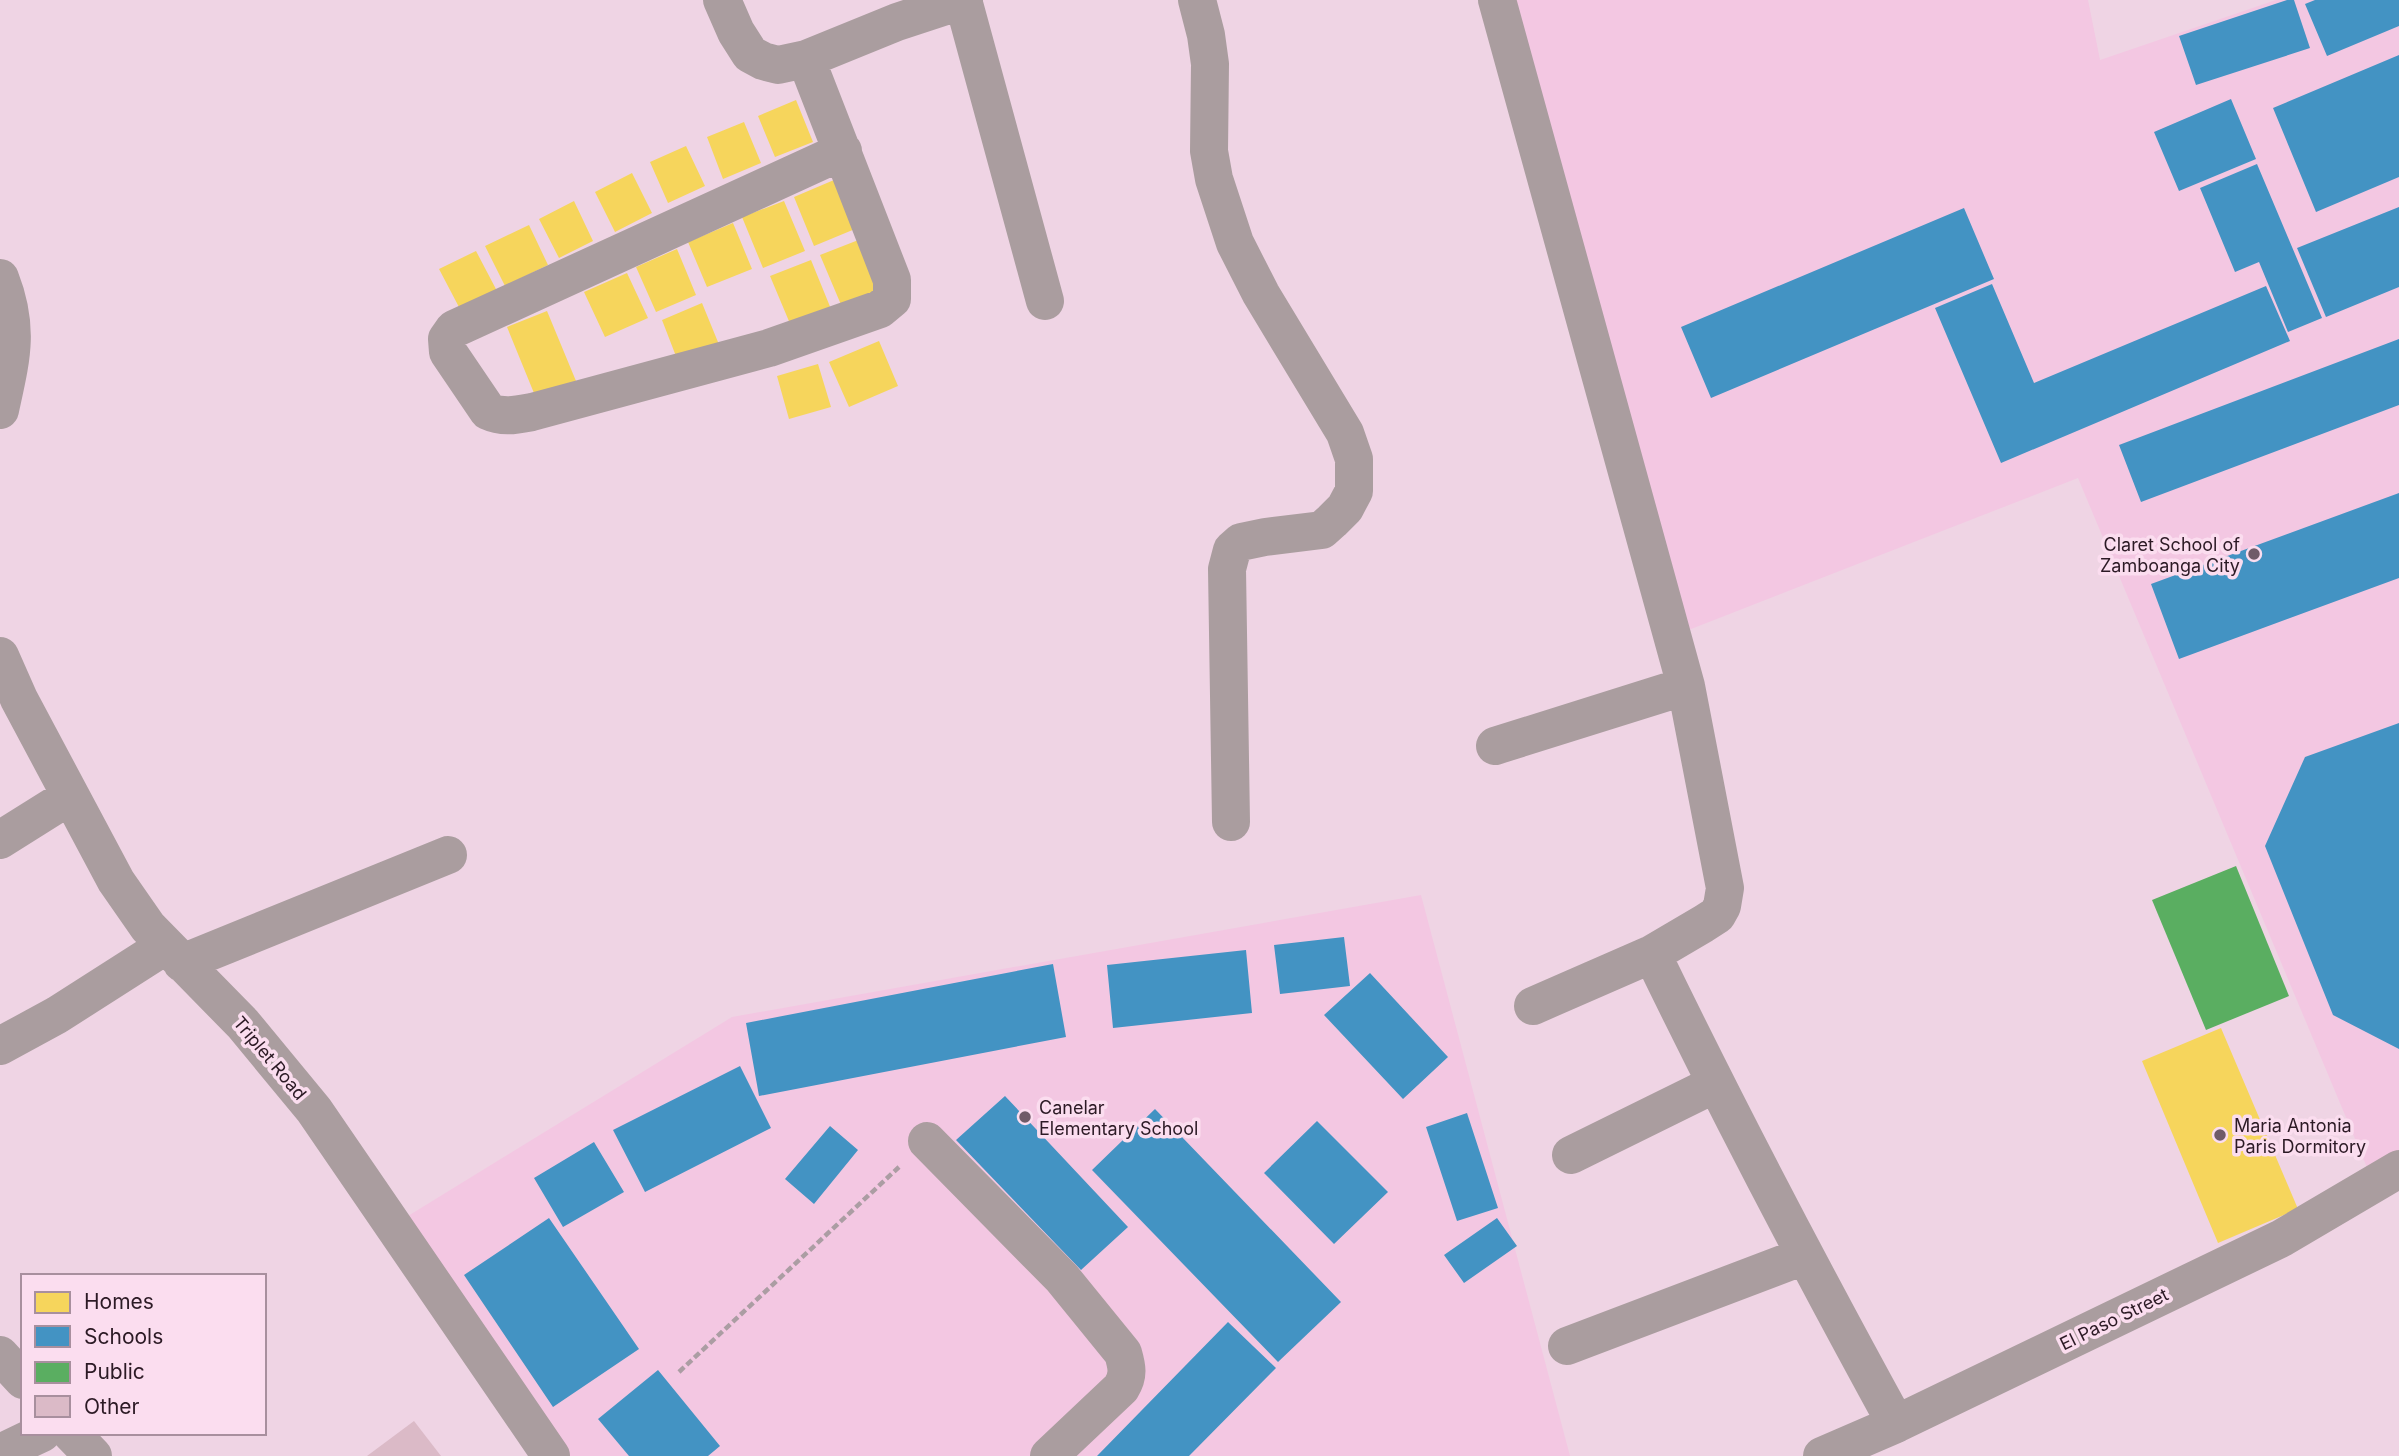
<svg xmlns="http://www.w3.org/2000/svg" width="2399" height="1456" font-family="Inter,sans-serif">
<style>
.built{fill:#f3c7e2}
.homes{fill:#f6d55c}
.schools{fill:#4393c3}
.public{fill:#5aae61}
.building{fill:#dbbac7}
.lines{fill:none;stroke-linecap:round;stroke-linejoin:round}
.path{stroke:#ab9da3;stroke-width:4.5;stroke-dasharray:7 3.5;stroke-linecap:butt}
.minor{stroke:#aa9d9f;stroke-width:38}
.poi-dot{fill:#705b68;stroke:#fbddef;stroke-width:2.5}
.labels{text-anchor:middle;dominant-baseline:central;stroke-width:7;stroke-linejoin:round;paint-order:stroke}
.poi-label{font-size:18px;fill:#2c1a25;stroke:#fbddef;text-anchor:start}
.street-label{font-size:18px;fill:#2c1a25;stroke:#fbddef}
</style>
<rect width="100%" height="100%" fill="#efd4e4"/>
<path class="built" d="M1513,0H2088L2100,60L2276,0H2399V1157L2371,1177L2078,478L1686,631Z
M1421,895L1570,1456H568L408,1216L732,1017Z"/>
<path class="homes" d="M796,100L813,142L775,157L758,116Z
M744,122L761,163L723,179L707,137Z
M686,146L705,186L668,203L650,162Z
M632,173L652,213L615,232L595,192Z
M834,180L855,229L814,246L794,197Z
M574,201L593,241L559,258L539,219Z
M784,201L805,251L763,268L742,217Z
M733,223L752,269L707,287L688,242Z
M529,225L548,265L505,286L485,246Z
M861,239L882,291L842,307L820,255Z
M677,249L696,295L656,312L636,267Z
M476,251L497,291L460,309L439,269Z
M811,260L831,309L791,326L770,276Z
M627,273L648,318L605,337L584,292Z
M702,303L720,347L679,364L662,320Z
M547,311L576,381L536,398L507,327Z
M879,341L898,386L849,407L829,362Z
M818,364L831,407L789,419L777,376Z
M2221,1028L2298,1209L2218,1243L2142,1061Z"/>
<path class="schools" d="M2287,0H2294L2310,48L2196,85L2179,36Z
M2315,0H2399V26L2327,56L2305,4Z
M2399,55V177L2316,212L2273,108Z
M2231,99L2256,159L2179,191L2154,132Z
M2257,164L2322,318L2288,332L2259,262L2235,272L2200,188Z
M2399,207V287L2326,317L2297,248Z
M1964,208L1994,279L1711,398L1681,327Z
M1992,284L2034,383L2266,286L2290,341L2001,463L1935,308Z
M2399,339V405L2141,502L2119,445Z
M2399,493V578L2179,659L2151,584Z
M2399,723V1049L2333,1015L2265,846L2305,757Z
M1344,937L1350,986L1280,994L1274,945Z
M1246,950L1252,1013L1113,1028L1107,965Z
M1053,964L1066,1037L759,1096L746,1023Z
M1370,973L1448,1057L1403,1099L1324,1015Z
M740,1066L771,1128L645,1192L613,1130Z
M1005,1096L1128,1227L1081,1270L956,1140Z
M1155,1109L1341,1302L1278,1362L1092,1170Z
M1467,1113L1498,1208L1457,1221L1426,1127Z
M1317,1121L1388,1192L1334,1244L1264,1173Z
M830,1126L858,1150L814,1204L785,1179Z
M594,1142L624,1192L563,1227L534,1178Z
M549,1218L639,1349L553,1407L464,1275Z
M1497,1218L1517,1246L1464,1283L1444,1255Z
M1228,1322L1276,1368L1189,1456H1097Z
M658,1370L720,1446L708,1456H629L598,1419Z"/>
<path class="public" d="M2236,866L2289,996L2206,1030L2152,900Z"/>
<path class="building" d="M414,1421L441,1456H367Z"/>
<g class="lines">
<path class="path" d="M679,1372L899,1167"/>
<path class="minor" d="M722,0L736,32L750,54L763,61L778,65L806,59L897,22L964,0
M963,0L1045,301
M1197,0L1206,35L1210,64L1209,151L1214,179L1235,243L1261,294L1345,433L1354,459V491L1345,508L1332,521L1322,530L1265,537L1241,542L1232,550L1227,569L1231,822
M1497,0L1686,686L1725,888L1722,906L1717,915L1703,924L1652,954L1533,1006
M806,59L892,280V299L880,309L769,348L532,412C516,415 503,418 488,411L448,352L447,339L454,329L843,151
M0,278C20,329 11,359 0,410
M0,656L19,699L116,881L148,927L243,1024L314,1110L551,1456
M1495,746L1686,686
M0,840L70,796
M1652,954C1729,1113 1811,1269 1896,1424
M182,963L448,855
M0,1046L57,1015L165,946
M927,1141L1062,1278L1123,1353C1127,1367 1129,1375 1121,1388L1049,1456
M1571,1155L1715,1084
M1567,1346L1804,1256
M0,1355L23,1380
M71,1433L93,1456
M0,1453L42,1433
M1822,1456L1896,1424L2282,1238L2399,1169"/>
</g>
<g class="poi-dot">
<circle cx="2254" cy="554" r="7"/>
<circle cx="1025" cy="1117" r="7"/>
<circle cx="2220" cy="1135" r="7"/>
</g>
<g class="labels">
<g class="poi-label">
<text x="2240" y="544" text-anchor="end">Claret School of<tspan x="2240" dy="21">Zamboanga City</tspan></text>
<text x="1039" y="1107">Canelar<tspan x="1039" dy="21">Elementary School</tspan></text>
<text x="2234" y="1125">Maria Antonia<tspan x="2234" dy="21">Paris Dormitory</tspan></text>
</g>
<g class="street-label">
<text transform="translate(270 1058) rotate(50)">Triplet Road</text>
<text transform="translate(2114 1319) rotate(-26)">El Paso Street</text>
</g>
</g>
<rect x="21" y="1274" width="245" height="161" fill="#fbddef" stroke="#a88f9e" stroke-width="2"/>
<rect x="35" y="1292" width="35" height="21" fill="#f6d55c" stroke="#a88f9e" stroke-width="2"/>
<text x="84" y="1309" font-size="21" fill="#2c1a25">Homes</text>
<rect x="35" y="1326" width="35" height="21" fill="#4393c3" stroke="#a88f9e" stroke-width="2"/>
<text x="84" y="1344" font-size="21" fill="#2c1a25">Schools</text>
<rect x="35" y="1362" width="35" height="21" fill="#5aae61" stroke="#a88f9e" stroke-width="2"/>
<text x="84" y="1379" font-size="21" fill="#2c1a25">Public</text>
<rect x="35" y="1396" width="35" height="21" fill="#dbbac7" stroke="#a88f9e" stroke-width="2"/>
<text x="84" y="1414" font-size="21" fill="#2c1a25">Other</text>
</svg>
